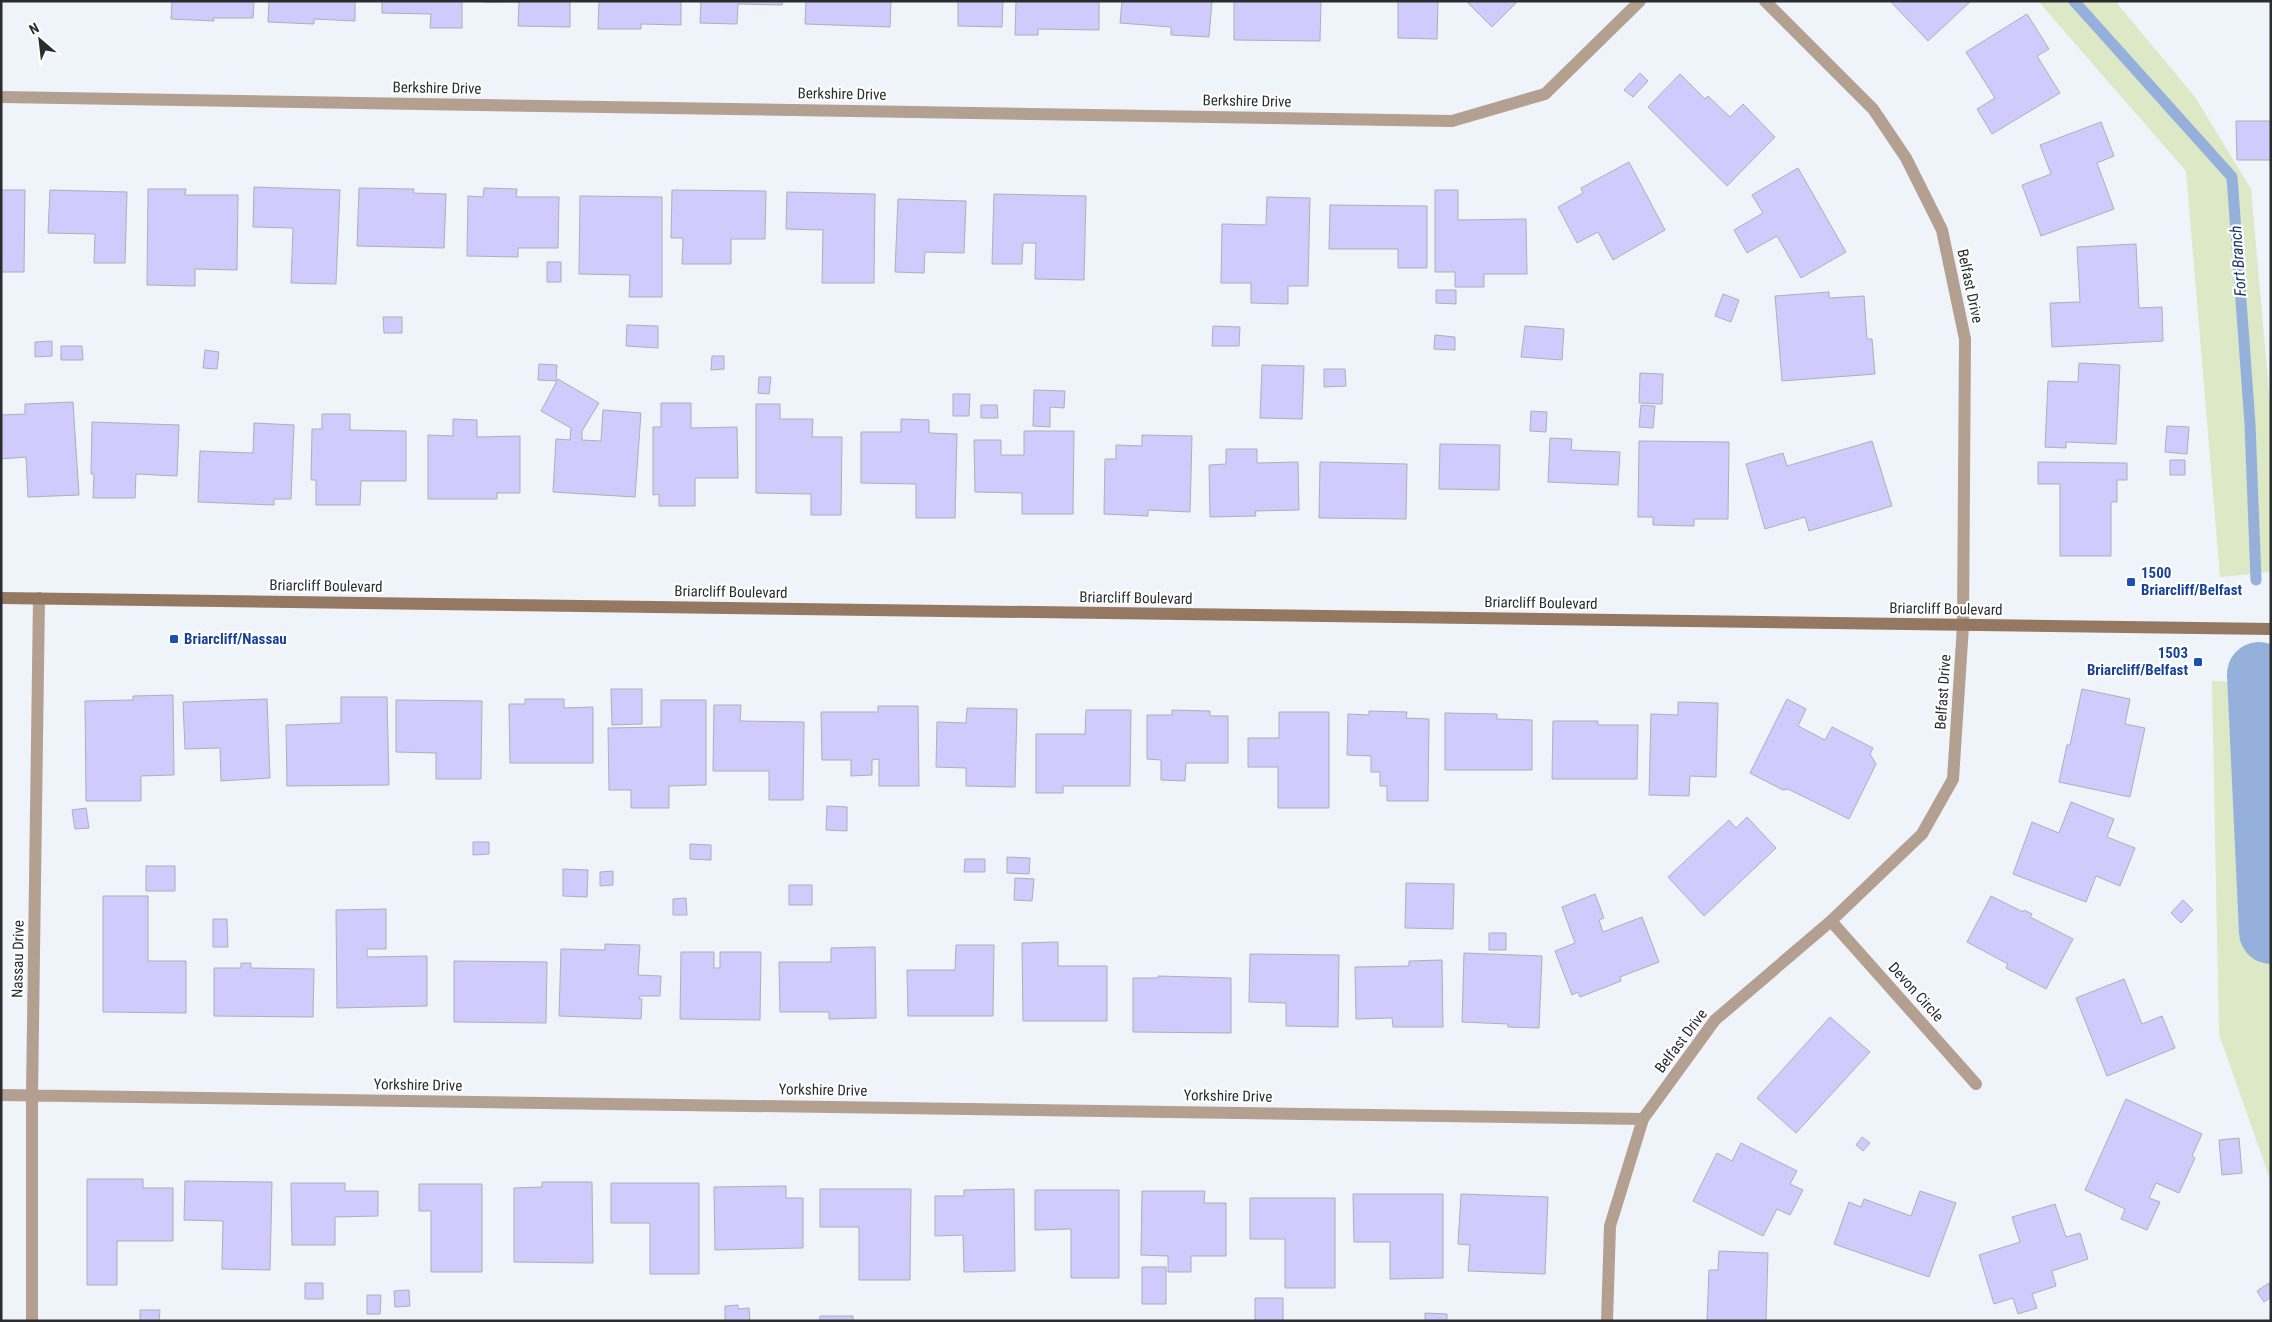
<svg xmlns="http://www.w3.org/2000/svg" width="2272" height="1322" font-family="'Roboto Condensed',sans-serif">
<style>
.green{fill:#dde8c7}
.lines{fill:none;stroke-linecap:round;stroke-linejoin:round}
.stream{stroke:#96b0dc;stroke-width:11}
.river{stroke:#96b0dc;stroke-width:64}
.building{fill:#d0cafd;stroke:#afafb5}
.street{stroke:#b3a091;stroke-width:12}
.secondary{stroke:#947862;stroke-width:12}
.transit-dot{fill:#1a4fb4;stroke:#fff;stroke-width:2}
.labels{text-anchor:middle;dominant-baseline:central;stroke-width:4.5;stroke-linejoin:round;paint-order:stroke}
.street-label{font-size:15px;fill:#2a2c2e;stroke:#fff}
.transit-label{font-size:15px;font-weight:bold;fill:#164399;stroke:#fff;text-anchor:start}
.water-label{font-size:16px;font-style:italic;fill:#16356a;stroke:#fff}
</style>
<rect width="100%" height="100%" fill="#eff3fa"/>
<path class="green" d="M2038,1H2115L2195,97L2251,189L2271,415V572L2220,577L2186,171Z
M2212,681L2271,684V1182L2219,1034Z"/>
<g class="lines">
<path class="stream" d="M2074,1L2232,177L2250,424L2256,580"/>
<path class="river" d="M2259,674L2271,932"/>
</g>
<path class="building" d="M172,1H254L253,18H213L214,21L171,19Z
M269,1H355V21L314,19V24L268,22Z
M382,1H462V28H430L431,14L382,13Z
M570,1V27L518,26L519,2H484Z
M599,1H681V25L641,24V29H598Z
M694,1H783L782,5L738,4L737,24L700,23L701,2Z
M806,1H891L890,27L805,24Z
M958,1H1003L1002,27L958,26Z
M1016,1H1099V30L1038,29V35H1015Z
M1122,1H1212L1209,37L1171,35V27L1120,23Z
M1234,1H1321L1320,41L1234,40Z
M1398,1H1438L1437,39L1398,38Z
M1466,1H1518L1492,27Z
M1890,1H1971L1928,41Z
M2027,14L2049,49L2037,56L2060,93L1992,134L1977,109L1995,98L1966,52Z
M1640,73L1648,81L1633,97L1624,90Z
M1680,74L1705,99L1708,96L1730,117L1743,104L1775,137L1727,186L1648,107Z
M2236,121H2271V160H2237Z
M2101,122L2114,156L2097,163L2114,209L2041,236L2022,185L2051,174L2040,145Z
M1629,162L1665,230L1613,260L1598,232L1577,243L1558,207L1583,193L1581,188Z
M1798,168L1846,252L1801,278L1777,236L1747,253L1734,230L1763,213L1752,195Z
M254,187L340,190L336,284L291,283L293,228L253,227Z
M359,188L414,189L413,193L446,194L444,248L357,246Z
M484,188L517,189L516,197H559L558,248H518V257L467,256L468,196L483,197Z
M148,189H186L185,195H238L237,270L195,269V286L147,285Z
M1,190H25L24,272H1Z
M50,190L127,192L125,263H94L95,234L48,233Z
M672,190L766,191L765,239H731V264H682L683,238H671Z
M1435,190H1458V220L1526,219L1527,274H1484V287H1455V272H1435Z
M787,192L875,194L874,283H822L823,230L786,229Z
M994,194L1086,196L1084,280L1035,279L1036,243H1023L1022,264H992Z
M580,196L662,197V297H629L630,275L579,274Z
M1267,197L1310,198L1308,286H1288V304L1251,303V283H1221L1222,224L1266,225Z
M898,199L966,201L964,253L925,252L924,273L895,272Z
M1330,205L1427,206V268H1398V249H1329Z
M2136,244L2139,308L2162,307L2163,341L2052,347L2050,303L2080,302L2077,247Z
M547,262H561V282H547Z
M1436,290H1456V304L1436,303Z
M1829,292V298L1864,296L1867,339H1872L1875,374L1782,381L1775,296Z
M1723,294L1739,300L1731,322L1715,316Z
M383,317H402V333H384Z
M627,325L658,326V348L626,346Z
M1213,326L1240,327L1239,346H1212Z
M1525,326L1564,329L1562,360L1521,357Z
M1435,335L1455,337V350L1434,349Z
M52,341V356L35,357V342Z
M61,346H82L83,360H61Z
M205,350L219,352L217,369L203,368Z
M712,356H724V369L711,370Z
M2079,363L2120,365L2116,444L2066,442V448L2045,447L2048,381L2078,382Z
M539,364L557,365L556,381L538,380Z
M1262,365L1304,366L1302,419L1260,418Z
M1324,369H1345L1346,386L1324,387Z
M1640,373L1663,374L1662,404L1639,403Z
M759,377H771L769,394L758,393Z
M558,379L599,403L582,431V440L601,441L603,410L641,413L635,497L553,492L556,439L570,440L571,428L541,411Z
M1034,390L1065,391L1064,408L1050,407V427L1033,426Z
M953,394H970L969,416H953Z
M73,402L79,495L28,497L26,457L1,459V415L25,414V404Z
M661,403H691V428L737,427L738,478H695V506H659V494L653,495V427H661Z
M756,404H780V419H813L812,437H842L841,515H811V494L756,493Z
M981,405H997L998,418H981Z
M1641,405L1655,406L1653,428L1639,427Z
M1531,411L1547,412L1546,432L1530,431Z
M322,414H350V430L406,431V481H361L360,505H316V480H311L312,429H322Z
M453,419L477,420V437L520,436V493H497V499H428V435L453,436Z
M901,419L929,420V433L957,434L955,518H916V484L861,483V432H901Z
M92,422L179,425L177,476L136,474L135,498H93L94,474H91Z
M254,423L294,425L291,499H274V505L198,502L200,451L253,453Z
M2167,426L2189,427L2187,454L2165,452Z
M1024,431H1074L1073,514H1022V493L975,492L974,440H1001V455H1024Z
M1142,435L1192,436L1190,512L1148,510V516L1104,514L1105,459H1116V445L1142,446Z
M1550,438L1572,439L1571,450L1620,452L1618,485L1548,482Z
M1639,441L1729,442L1728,519H1694V526L1653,525V517H1638Z
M1872,441L1892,506L1809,531L1805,517L1765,529L1746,464L1783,453L1787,466Z
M1440,444L1500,445L1499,490L1439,489Z
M1226,449H1257V463L1298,462L1299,510L1255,511L1256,516L1210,517L1209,465L1226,464Z
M2170,460H2185V475H2170Z
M1320,462L1407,464L1406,519L1319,518Z
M2038,462L2127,463V480H2117V502H2111V556H2060V484H2038Z
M611,689H642V724L612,725Z
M2082,689L2130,699L2125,724L2145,728L2130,797L2059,782L2067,745H2070Z
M173,695L174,775L141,776V801H86L85,701L133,700V696Z
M341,697H387L389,785L287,786L286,725L341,723Z
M267,699L270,778L221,781L220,748L185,749L183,702Z
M525,699H564V708L593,707V763H510L509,704H525Z
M1787,699L1806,709L1798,726L1825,740L1832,727L1873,748L1870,754L1876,764L1849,819L1788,789L1783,790L1750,773Z
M396,700L482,701L481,779H436V753L396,752Z
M661,700H706V785L669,786V808H631V790H609L608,728L661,727Z
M1678,702L1718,703L1716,777L1690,776L1689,796L1649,795L1651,714L1678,715Z
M714,705H741L740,721L804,722L803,800H769V771H713Z
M878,706H918L919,786H879V759L872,760V775L851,776V760H822L821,712H878Z
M967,708L1017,709L1015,787L966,786V768L936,767L937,722L966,723Z
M1086,710H1131L1130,786H1063V793H1036V734H1085Z
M1172,710L1210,711V716H1228V763H1186L1185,781L1161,780V760L1147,759V715H1172Z
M1369,711L1407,712L1406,718L1429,719L1428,801H1387V786H1380V772H1371V756L1347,755L1348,714L1369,715Z
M1279,712H1329V808H1278V767H1248V738H1279Z
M1445,713L1497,714V719L1532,720V770H1445Z
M1553,721H1598V725H1638L1637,779H1552Z
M2071,802L2114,819L2107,837L2135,848L2120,886L2096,876L2086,902L2013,874L2032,822L2059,833Z
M827,806L847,807V831L826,830Z
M86,808L89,828L75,829L72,810Z
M1747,817L1776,848L1704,916L1668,877L1729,820L1736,828Z
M473,842H489V854L473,855Z
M690,844L711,845V860L690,859Z
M1007,857L1030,858L1029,874L1007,873Z
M965,859H985V872H964Z
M146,866H175V891H146Z
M563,869L588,870L587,897L563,896Z
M613,871V885L600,886V872Z
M1015,878L1034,879L1032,901L1014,900Z
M1406,883L1454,884L1453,929L1405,928Z
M789,885H812V905H789Z
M1595,894L1604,918L1599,920L1603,932L1642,917L1659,962L1620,977L1621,981L1580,997L1578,992L1572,995L1555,951L1575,943L1562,907Z
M103,896H148V961H186V1013L103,1012Z
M1991,896L2023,912L2024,910L2032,914L2030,917L2073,939L2046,989L2006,968L2008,964L1967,942Z
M686,898L687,915H673V899Z
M2183,900L2193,910L2181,923L2171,913Z
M386,909V949H367V957L427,956V1006L337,1008L336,910Z
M213,919H227L228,947H213Z
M1489,933H1506V950H1489Z
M1058,942V966H1107V1021H1023L1022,943Z
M605,944L640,945L638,975L661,976L660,996H640L639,999H642L641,1019L559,1016L561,949L605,950Z
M956,945H994L993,1016H908L907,970H955Z
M875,947L876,1018L829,1019V1012H780L779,962H831V948Z
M681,952H714V968H720V952H761L760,1020L680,1019Z
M1464,953L1542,956L1539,1028L1508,1027V1024L1462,1022Z
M1250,954L1339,955L1338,1027L1286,1026V1003L1249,1002Z
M1442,960L1443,1027H1393L1392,1018L1356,1019L1355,967L1409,966V961Z
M454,961L547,962L546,1023L454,1022Z
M241,963H251V968L314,969L313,1017L214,1016V968H241Z
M1158,976L1231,978V1033L1133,1032V978H1158Z
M2124,979L2142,1024L2162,1016L2175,1048L2107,1076L2076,998Z
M1830,1017L1870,1052L1796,1133L1757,1098Z
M2126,1099L2202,1134L2192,1156L2195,1158L2179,1193L2156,1183L2149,1198L2160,1202L2147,1230L2121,1219L2125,1209L2085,1190Z
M1862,1137L1870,1143L1863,1151L1856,1145Z
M2239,1138L2242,1173L2222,1175L2219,1140Z
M1741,1143L1797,1171L1790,1184L1803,1190L1790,1215L1777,1209L1763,1236L1693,1201L1717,1153L1732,1161Z
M87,1179H143V1188H173V1241H117V1285H87Z
M185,1181L272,1182L270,1270L222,1269L223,1221L184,1220Z
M542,1182H592L593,1263L514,1262V1188L542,1187Z
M291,1183H345V1191H378V1216L335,1217V1245H292Z
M611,1183H699V1274H650V1223H611Z
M419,1184H482V1272H431V1211H419Z
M786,1186V1198H803V1248L715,1250L714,1187Z
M820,1189H911L910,1280H859V1227H820Z
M1014,1189L1015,1271L964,1272L963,1235L935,1236V1196H964V1190Z
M1035,1190H1119V1278H1071V1229L1035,1230Z
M1142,1191H1205L1204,1203H1226V1256H1191V1272H1168V1256L1141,1255Z
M1920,1191L1956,1203L1929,1277L1834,1244L1849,1202L1861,1207L1864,1199L1911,1216Z
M1353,1194H1443V1278L1390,1279V1242H1354Z
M1461,1194L1548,1197L1545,1274L1468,1271L1470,1245L1458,1244Z
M1250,1198H1335V1288H1285V1239H1250Z
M2055,1204L2066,1237L2080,1233L2088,1259L2052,1271L2056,1286L2032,1294L2037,1308L2018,1314L2013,1298L1994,1304L1979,1255L2020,1242L2012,1217Z
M1719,1251L1768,1253L1766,1321H1707L1709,1270H1718Z
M1142,1267H1166V1304H1142Z
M305,1283H323V1299H305Z
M2269,1283L2271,1297L2264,1302L2257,1291Z
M409,1290L410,1306L395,1307L394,1291Z
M367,1295H381L380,1314H367Z
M1255,1298H1283V1321H1255Z
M738,1305V1309L749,1308L750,1321H725V1306Z
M140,1310H160L159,1321H140Z
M1425,1313L1447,1314V1321H1425Z
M820,1316H853V1321H820Z"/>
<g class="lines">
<path class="street" d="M1,97L1452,121L1545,94L1640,1
M1831,921L1976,1084
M1,1095L1643,1119
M32,1321V1096L39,598
M1607,1321L1610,1226L1643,1119L1715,1020L1831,921L1922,834L1953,779L1963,626L1965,339L1942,230L1906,158L1873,109L1765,1"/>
<path class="secondary" d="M1,598L2271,629"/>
</g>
<g class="transit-dot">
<rect x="2126" y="577" width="10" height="10" rx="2.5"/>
<rect x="169" y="634" width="10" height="10" rx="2.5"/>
<rect x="2193" y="657" width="10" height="10" rx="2.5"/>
</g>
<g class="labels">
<g class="street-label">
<text transform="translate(437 88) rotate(1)">Berkshire Drive</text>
<text transform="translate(842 94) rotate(1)">Berkshire Drive</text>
<text transform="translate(1247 101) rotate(1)">Berkshire Drive</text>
<text transform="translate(1970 286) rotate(78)">Belfast Drive</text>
<text transform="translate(326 586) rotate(1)">Briarcliff Boulevard</text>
<text transform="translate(731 592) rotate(1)">Briarcliff Boulevard</text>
<text transform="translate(1136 598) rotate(1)">Briarcliff Boulevard</text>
<text transform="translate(1541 603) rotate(1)">Briarcliff Boulevard</text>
<text transform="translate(1946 609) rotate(1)">Briarcliff Boulevard</text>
<text transform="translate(1943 692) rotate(-86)">Belfast Drive</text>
<text transform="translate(18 959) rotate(-89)">Nassau Drive</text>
<text transform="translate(1916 992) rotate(48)">Devon Circle</text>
<text transform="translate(1681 1041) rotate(-53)">Belfast Drive</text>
<text transform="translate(418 1085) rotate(1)">Yorkshire Drive</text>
<text transform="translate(823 1090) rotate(1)">Yorkshire Drive</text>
<text transform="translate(1228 1096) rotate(1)">Yorkshire Drive</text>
</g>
<g class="transit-label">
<text x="2141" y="573">1500<tspan x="2141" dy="17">Briarcliff/Belfast</tspan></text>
<text x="184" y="639">Briarcliff/Nassau</text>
<text x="2188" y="653" text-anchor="end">1503<tspan x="2188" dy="17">Briarcliff/Belfast</tspan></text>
</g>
<g class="water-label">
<text transform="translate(2238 261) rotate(-94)">Fort Branch</text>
</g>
</g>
<rect width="2272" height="1322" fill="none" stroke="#2a2c2e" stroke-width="5"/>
<g transform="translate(40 40) rotate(332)" stroke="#ffffff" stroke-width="4" paint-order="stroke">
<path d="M0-4L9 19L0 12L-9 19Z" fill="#2a2c2e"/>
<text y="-8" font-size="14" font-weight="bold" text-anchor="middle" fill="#2a2c2e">N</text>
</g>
</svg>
